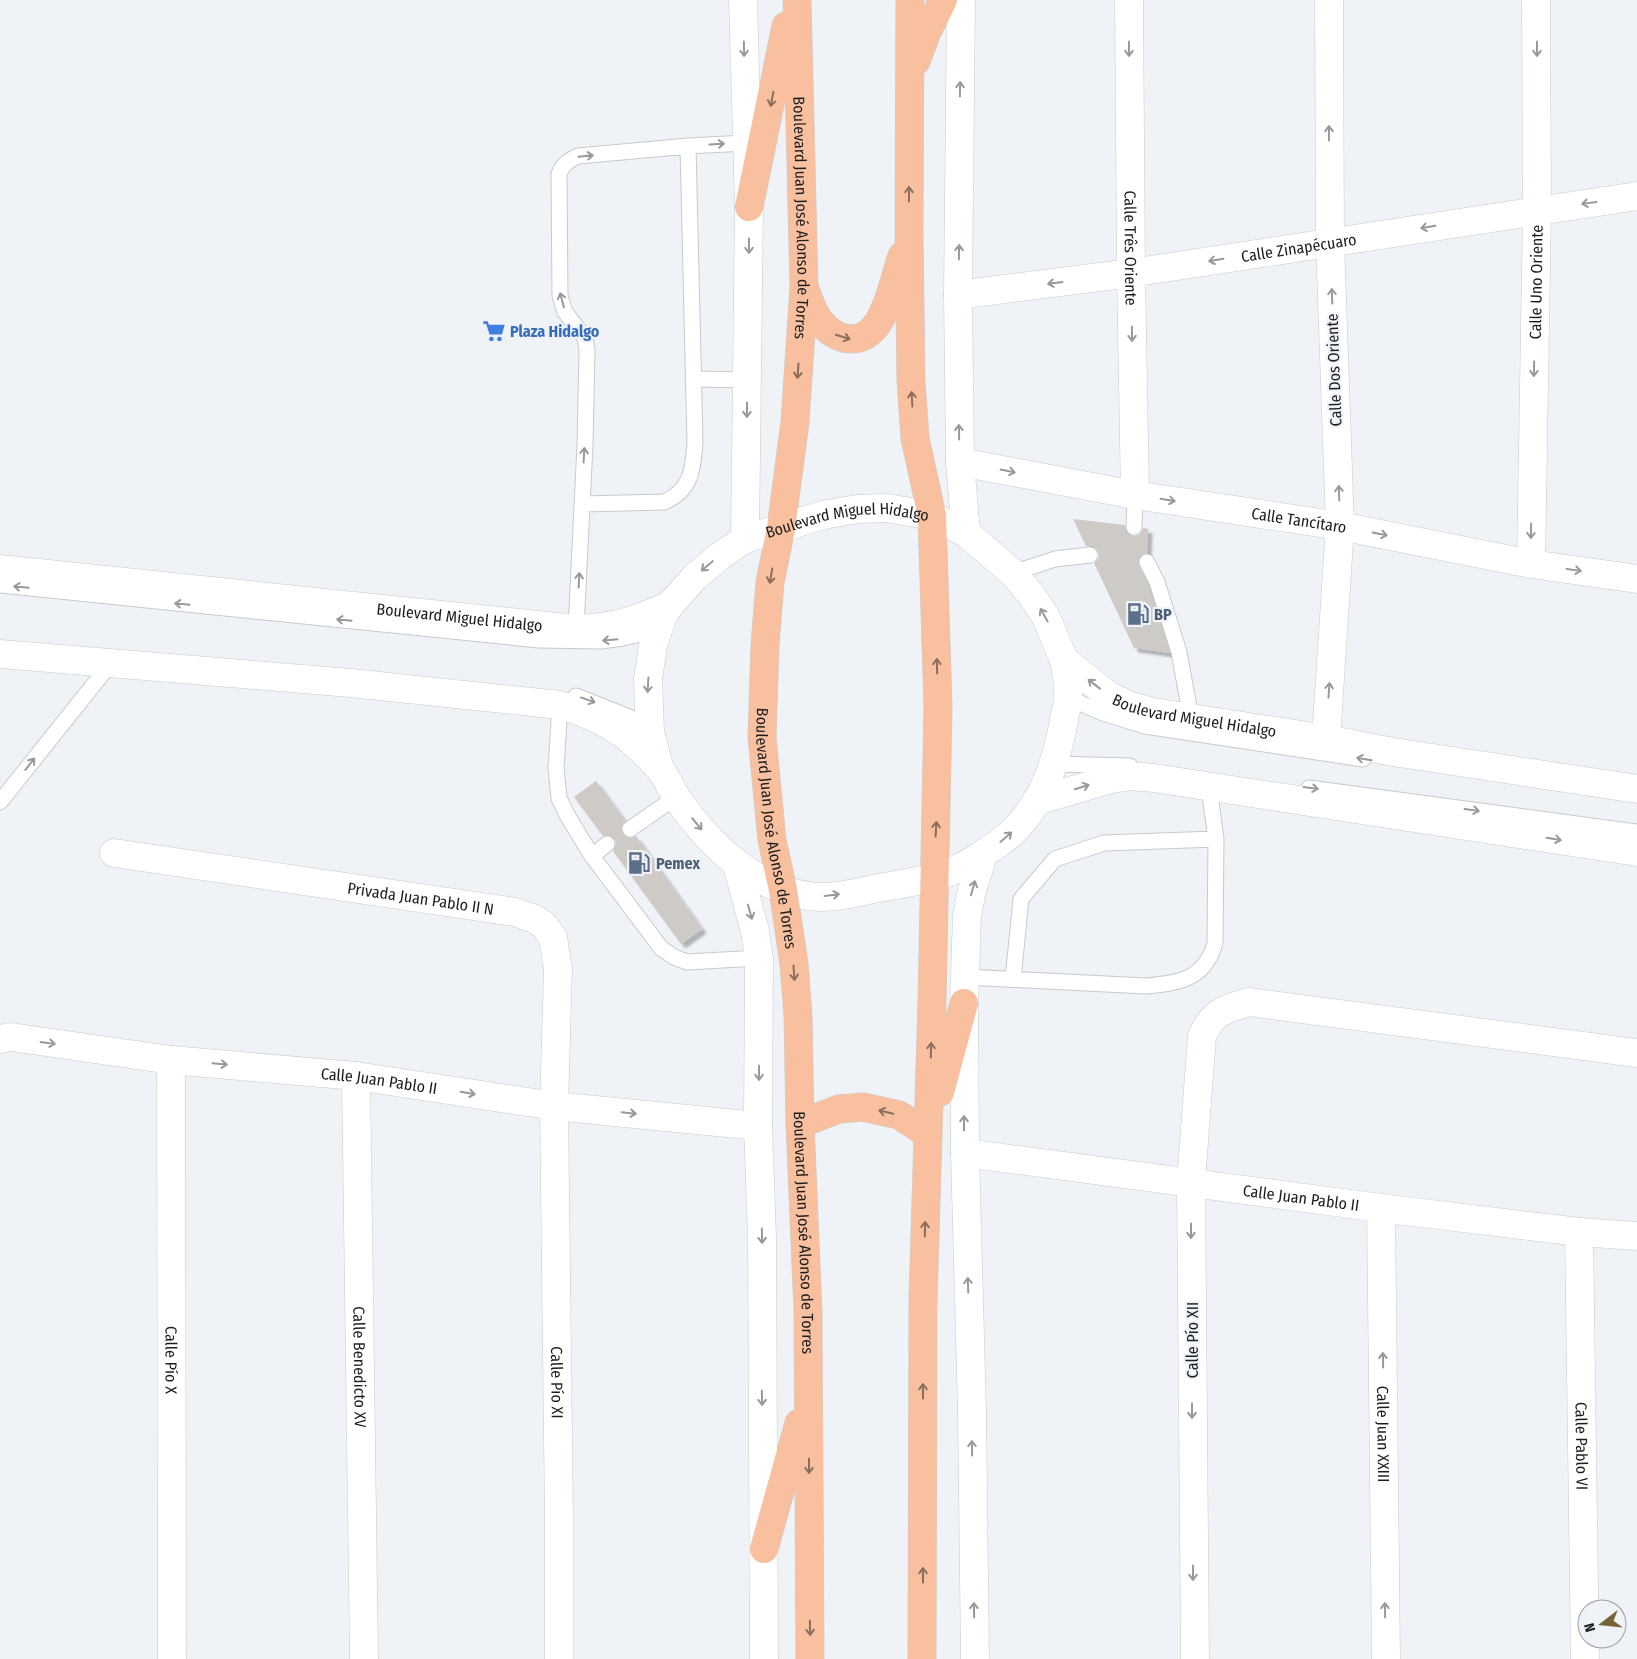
<svg xmlns="http://www.w3.org/2000/svg" width="1637" height="1659" font-family="'Fira Sans Condensed',sans-serif">
<style>
.building{fill:#cecbc7;filter:url(#shadow)}
.lines{fill:none;stroke-linecap:round;stroke-linejoin:round}
.lane-casing{stroke:#c6cace;stroke-width:17}
.street-casing{stroke:#c6cace;stroke-width:29}
.secondary-casing{stroke:#c6cace;stroke-width:29}
.primary-casing{stroke:#cdcdce;stroke-width:29}
.lane{stroke:#fff;stroke-width:15}
.street{stroke:#fff;stroke-width:28}
.secondary{stroke:#fff;stroke-width:28}
.primary{stroke:#f8c09e;stroke-width:28}
.oneway{stroke:#98999a}
.oneway2{stroke:#8a6e5e}
.labels{text-anchor:middle;dominant-baseline:central;stroke-width:4.5;stroke-linejoin:round;paint-order:stroke}
.street-label{font-size:16px;fill:#1b1d1e;stroke:#eff3f7}
.shop-label{font-size:16px;font-weight:bold;fill:#366cbe;stroke:#eff3f7;text-anchor:start}
.service-label{font-size:16px;font-weight:bold;fill:#4e5e75;stroke:#eff3f7;text-anchor:start}
</style>
<defs>
<filter id="shadow"><feDropShadow dx="4.5" dy="4.5" stdDeviation="1" flood-color="#0004"/></filter>
</defs>
<rect width="100%" height="100%" fill="#eff3f7"/>
<path class="building" d="M1073,519L1125,525L1126,532L1133,536L1139,535L1143,528L1148,529L1147,553L1140,556L1138,562L1149,588L1170,653L1134,648L1094,563L1099,558L1098,550L1093,546H1086Z
M596,781L625,821L621,829L623,835L630,838L636,836L702,929L681,944L613,851L616,843L615,839L610,835L603,836L574,797Z"/>
<g class="lines">
<defs>
<path id="lane" d="M693,379L748,380
M582,504L664,502C692,490 693,469 695,442L688,146
M1134,527L1135,495
M1147,562L1157,582L1179,652L1191,718
M1013,573L1055,559L1090,555
M0,585L539,640L601,641L623,638L658,630
M576,629L585,445L587,350L585,338L565,312L560,296L559,174C563,164 569,160 578,156L688,146L746,143
M576,696L629,717L650,732
M1068,698L1103,713L1145,726L1363,759
M560,705L556,768L559,798L567,815L592,856L661,948L674,957L687,962L759,958
M1054,764L1130,766
M1309,788L1637,832
M0,802L111,663
M630,829L676,797
M592,856L607,844
M965,977L1146,986C1180,983 1205,979 1215,943L1216,839L1209,787
M1013,979L1021,899L1055,859L1104,843L1216,839"/>
<g id="street">
<path id="s1" d="M1129,0L1131,273L1135,495"/>
<path id="s2" d="M958,295L1131,273L1637,196"/>
<path id="s3" d="M960,462L1135,495L1340,526L1531,564L1637,579"/>
<path id="s4" d="M1531,564L1537,210L1536,0"/>
<path d="M1326,739L1340,526L1330,242L1329,0"/>
<path id="s5" d="M114,853L515,912L535,919L545,926L553,938L558,969L554,1106L559,1519V1659"/>
<path id="s6" d="M0,1039L11,1037L171,1060L356,1076L554,1106L758,1126"/>
<path id="s7" d="M171,1060L172,1659"/>
<path id="s8" d="M356,1076L364,1659"/>
<path id="s9" d="M965,1153L1381,1208L1579,1232L1637,1236"/>
<path id="s10" d="M1381,1208L1386,1659"/>
<path id="s11" d="M1579,1232L1585,1659"/>
<path d="M1195,1659L1191,1182L1202,1036C1213,1012 1224,1009 1249,1002L1637,1053"/>
</g>
<g id="secondary">
<path d="M743,0L749,207L745,539"/>
<path d="M961,0L958,295L960,462L966,533"/>
<path id="s12" d="M0,569L576,629C616,627 635,621 670,605"/>
<path d="M0,654L351,683L560,705C589,714 610,723 633,742C642,750 652,760 660,769C667,778 671,789 677,798C710,846 760,895 821,897C838,897 857,893 873,889C902,884 931,880 957,869C971,863 984,853 996,845C1038,818 1056,766 1064,720C1065,712 1068,705 1068,697C1069,685 1066,672 1064,660"/>
<path id="s13" d="M659,766L650,732L648,679L653,646L658,630L664,614L670,605L695,577L720,556L745,539L823,515L857,509L887,508L932,516L966,533L1013,573L1032,596L1046,617L1064,660L1109,696L1131,706L1153,712L1326,739L1393,752L1637,789"/>
<path d="M1036,801L1111,779L1131,776L1154,778L1637,852"/>
<path d="M737,865L755,931L759,958L758,1126L762,1238L764,1659"/>
<path d="M975,1659L972,1411L965,1153L964,1003L967,916L972,890L984,853"/>
</g>
<g id="primary">
<path id="s14" d="M797,0L804,287L795,422L781,528L770,582L765,645L762,737L772,840L783,890L794,964L798,1016L800,1124L808,1312L810,1659"/>
<path d="M910,0L909,232L911,381L915,438L932,516L938,708L932,1002L923,1301L922,1659"/>
<path d="M916,61L927,32L943,0"/>
<path d="M749,207L786,26"/>
<path d="M805,289C809,299 812,311 819,320C836,342 863,348 879,321C890,303 895,276 902,256"/>
<path d="M940,1092L964,1003"/>
<path d="M800,1124L839,1109L863,1107L899,1115L928,1134"/>
<path d="M764,1549L799,1423"/>
</g>
</defs>
<use href="#lane" class="lane-casing"/>
<use href="#street" class="street-casing"/>
<use href="#secondary" class="secondary-casing"/>
<use href="#primary" class="primary-casing"/>
<use href="#lane" class="lane"/>
<use href="#street" class="street"/>
<use href="#secondary" class="secondary"/>
<use href="#primary" class="primary"/>
</g>
<defs><path id="oneway-shaft" d="M-6 0H5M1.5-3L5.5 0L1.5 3" fill="none" stroke-width="1.6" stroke-linecap="round" stroke-linejoin="round" transform="scale(1.25)"/></defs>
<g class="oneway">
<use href="#oneway-shaft" transform="translate(744 49) rotate(89)"/>
<use href="#oneway-shaft" transform="translate(1129 49) rotate(90)"/>
<use href="#oneway-shaft" transform="translate(1537 49) rotate(90)"/>
<use href="#oneway-shaft" transform="translate(960 89) rotate(-89)"/>
<use href="#oneway-shaft" transform="translate(1329 133) rotate(-90)"/>
<use href="#oneway-shaft" transform="translate(717 144) rotate(-3)"/>
<use href="#oneway-shaft" transform="translate(586 156) rotate(-6)"/>
<use href="#oneway-shaft" transform="translate(1589 203) rotate(172)"/>
<use href="#oneway-shaft" transform="translate(1428 227) rotate(171)"/>
<use href="#oneway-shaft" transform="translate(749 246) rotate(90)"/>
<use href="#oneway-shaft" transform="translate(959 252) rotate(-89)"/>
<use href="#oneway-shaft" transform="translate(1216 260) rotate(171)"/>
<use href="#oneway-shaft" transform="translate(1055 283) rotate(173)"/>
<use href="#oneway-shaft" transform="translate(1332 296) rotate(-92)"/>
<use href="#oneway-shaft" transform="translate(562 300) rotate(-105)"/>
<use href="#oneway-shaft" transform="translate(1132 334) rotate(89)"/>
<use href="#oneway-shaft" transform="translate(1534 369) rotate(91)"/>
<use href="#oneway-shaft" transform="translate(747 410) rotate(91)"/>
<use href="#oneway-shaft" transform="translate(959 432) rotate(-91)"/>
<use href="#oneway-shaft" transform="translate(584 455) rotate(-87)"/>
<use href="#oneway-shaft" transform="translate(1008 471) rotate(11)"/>
<use href="#oneway-shaft" transform="translate(1339 493) rotate(-92)"/>
<use href="#oneway-shaft" transform="translate(1168 500) rotate(9)"/>
<use href="#oneway-shaft" transform="translate(1531 531) rotate(91)"/>
<use href="#oneway-shaft" transform="translate(1380 534) rotate(11)"/>
<use href="#oneway-shaft" transform="translate(707 566) rotate(140)"/>
<use href="#oneway-shaft" transform="translate(1574 570) rotate(8)"/>
<use href="#oneway-shaft" transform="translate(579 580) rotate(-87)"/>
<use href="#oneway-shaft" transform="translate(21 587) rotate(-174)"/>
<use href="#oneway-shaft" transform="translate(182 604) rotate(-174)"/>
<use href="#oneway-shaft" transform="translate(1044 615) rotate(-119)"/>
<use href="#oneway-shaft" transform="translate(344 620) rotate(-174)"/>
<use href="#oneway-shaft" transform="translate(610 640) rotate(175)"/>
<use href="#oneway-shaft" transform="translate(1094 684) rotate(-142)"/>
<use href="#oneway-shaft" transform="translate(648 685) rotate(93)"/>
<use href="#oneway-shaft" transform="translate(1329 690) rotate(-86)"/>
<use href="#oneway-shaft" transform="translate(588 700) rotate(20)"/>
<use href="#oneway-shaft" transform="translate(1364 759) rotate(-171)"/>
<use href="#oneway-shaft" transform="translate(30 764) rotate(-52)"/>
<use href="#oneway-shaft" transform="translate(1082 787) rotate(-17)"/>
<use href="#oneway-shaft" transform="translate(1311 788) rotate(8)"/>
<use href="#oneway-shaft" transform="translate(1472 810) rotate(8)"/>
<use href="#oneway-shaft" transform="translate(697 824) rotate(50)"/>
<use href="#oneway-shaft" transform="translate(1006 837) rotate(-41)"/>
<use href="#oneway-shaft" transform="translate(1554 839) rotate(9)"/>
<use href="#oneway-shaft" transform="translate(973 888) rotate(-74)"/>
<use href="#oneway-shaft" transform="translate(832 895) rotate(-7)"/>
<use href="#oneway-shaft" transform="translate(750 912) rotate(74)"/>
<use href="#oneway-shaft" transform="translate(48 1043) rotate(8)"/>
<use href="#oneway-shaft" transform="translate(220 1064) rotate(5)"/>
<use href="#oneway-shaft" transform="translate(759 1073) rotate(90)"/>
<use href="#oneway-shaft" transform="translate(468 1093) rotate(9)"/>
<use href="#oneway-shaft" transform="translate(629 1113) rotate(6)"/>
<use href="#oneway-shaft" transform="translate(964 1123) rotate(-90)"/>
<use href="#oneway-shaft" transform="translate(1191 1231) rotate(90)"/>
<use href="#oneway-shaft" transform="translate(762 1236) rotate(89)"/>
<use href="#oneway-shaft" transform="translate(968 1285) rotate(-92)"/>
<use href="#oneway-shaft" transform="translate(1383 1360) rotate(-91)"/>
<use href="#oneway-shaft" transform="translate(762 1398) rotate(89)"/>
<use href="#oneway-shaft" transform="translate(1192 1411) rotate(90)"/>
<use href="#oneway-shaft" transform="translate(972 1448) rotate(-91)"/>
<use href="#oneway-shaft" transform="translate(1193 1573) rotate(90)"/>
<use href="#oneway-shaft" transform="translate(974 1610) rotate(-91)"/>
<use href="#oneway-shaft" transform="translate(1385 1610) rotate(-91)"/>
</g>
<g class="oneway2">
<use href="#oneway-shaft" transform="translate(772 99) rotate(101)"/>
<use href="#oneway-shaft" transform="translate(909 194) rotate(-90)"/>
<use href="#oneway-shaft" transform="translate(843 337) rotate(17)"/>
<use href="#oneway-shaft" transform="translate(798 371) rotate(94)"/>
<use href="#oneway-shaft" transform="translate(912 399) rotate(-93)"/>
<use href="#oneway-shaft" transform="translate(771 576) rotate(99)"/>
<use href="#oneway-shaft" transform="translate(937 666) rotate(-91)"/>
<use href="#oneway-shaft" transform="translate(936 829) rotate(-87)"/>
<use href="#oneway-shaft" transform="translate(794 973) rotate(86)"/>
<use href="#oneway-shaft" transform="translate(931 1050) rotate(-89)"/>
<use href="#oneway-shaft" transform="translate(886 1112) rotate(-166)"/>
<use href="#oneway-shaft" transform="translate(925 1229) rotate(-88)"/>
<use href="#oneway-shaft" transform="translate(923 1391) rotate(-90)"/>
<use href="#oneway-shaft" transform="translate(809 1466) rotate(90)"/>
<use href="#oneway-shaft" transform="translate(923 1575) rotate(-90)"/>
<use href="#oneway-shaft" transform="translate(810 1628) rotate(89)"/>
</g>
<defs>
<symbol id="supermarket-bare" viewBox="-9 -9 18 18"><path d="M-6-5.5h2.5l.6 2H6L4.5 2H-2.5L-4.4-4H-6ZM-1.5 3.2a1.3 1.3 0 1 0 .1 0ZM3 3.2a1.3 1.3 0 1 0 .1 0Z" fill="#3f7fe0" stroke="#eff3f7" stroke-width="2.5" paint-order="stroke"/></symbol>
<symbol id="fuel-bare" viewBox="-9 -9 18 18"><path d="M-5.5-6h7V0h2V4h1.3V-2.5L3-4.5l.8-.8L6-3V5H2.5V1h-1V6h-7ZM-4.2-4.7v3.2H.2V-4.7Z" fill="#5c6f8a" stroke="#eff3f7" stroke-width="2.5" paint-order="stroke"/></symbol>
</defs>
<g fill-rule="evenodd">
<use href="#supermarket-bare" x="478" y="315" width="32" height="32"/>
<use href="#fuel-bare" x="1122" y="598" width="32" height="32"/>
<use href="#fuel-bare" x="623" y="847" width="32" height="32"/>
</g>
<g class="labels">
<g class="street-label">
<text stroke="none"><textPath href="#s14" startOffset="218">Boulevard Juan José Alonso de Torres</textPath></text>
<text stroke="none"><textPath href="#s1" startOffset="248">Calle Três Oriente</textPath></text>
<text stroke="none"><textPath href="#s2" startOffset="344">Calle Zinapécuaro</textPath></text>
<text stroke="none"><textPath href="#s4" startOffset="282">Calle Uno Oriente</textPath></text>
<text transform="translate(1334 370) rotate(-92)">Calle Dos Oriente</text>
<text stroke="none"><textPath href="#s3" startOffset="344">Calle Tancítaro</textPath></text>
<text stroke="none"><textPath href="#s13" startOffset="372">Boulevard Miguel Hidalgo</textPath></text>
<text stroke="none"><textPath href="#s12" startOffset="462">Boulevard Miguel Hidalgo</textPath></text>
<text stroke="none"><textPath href="#s13" startOffset="806">Boulevard Miguel Hidalgo</textPath></text>
<text stroke="none"><textPath href="#s14" startOffset="832">Boulevard Juan José Alonso de Torres</textPath></text>
<text stroke="none"><textPath href="#s5" startOffset="310">Privada Juan Pablo II N</textPath></text>
<text stroke="none"><textPath href="#s6" startOffset="382">Calle Juan Pablo II</textPath></text>
<text stroke="none"><textPath href="#s9" startOffset="339">Calle Juan Pablo II</textPath></text>
<text stroke="none"><textPath href="#s14" startOffset="1238">Boulevard Juan José Alonso de Torres</textPath></text>
<text transform="translate(1192 1340) rotate(-90)">Calle Pío XII</text>
<text stroke="none"><textPath href="#s7" startOffset="300">Calle Pío X</textPath></text>
<text stroke="none"><textPath href="#s8" startOffset="291">Calle Benedicto XV</textPath></text>
<text stroke="none"><textPath href="#s5" startOffset="898">Calle Pío XI</textPath></text>
<text stroke="none"><textPath href="#s10" startOffset="226">Calle Juan XXIII</textPath></text>
<text stroke="none"><textPath href="#s11" startOffset="214">Calle Pablo VI</textPath></text>
</g>
<g class="shop-label">
<text x="510" y="331">Plaza Hidalgo</text>
</g>
<g class="service-label">
<text x="1154" y="614">BP</text>
<text x="656" y="863">Pemex</text>
</g>
</g>
<g transform="translate(1602 1624) rotate(254)"><circle r="24" fill="#eff3f7" stroke="#9a9da0"/>
<path d="M0-4L9 19L0 12L-9 19Z" fill="#766432"/>
<text y="-8" font-size="14" font-weight="bold" text-anchor="middle" fill="#1b1d1e">N</text>
</g>
</svg>
